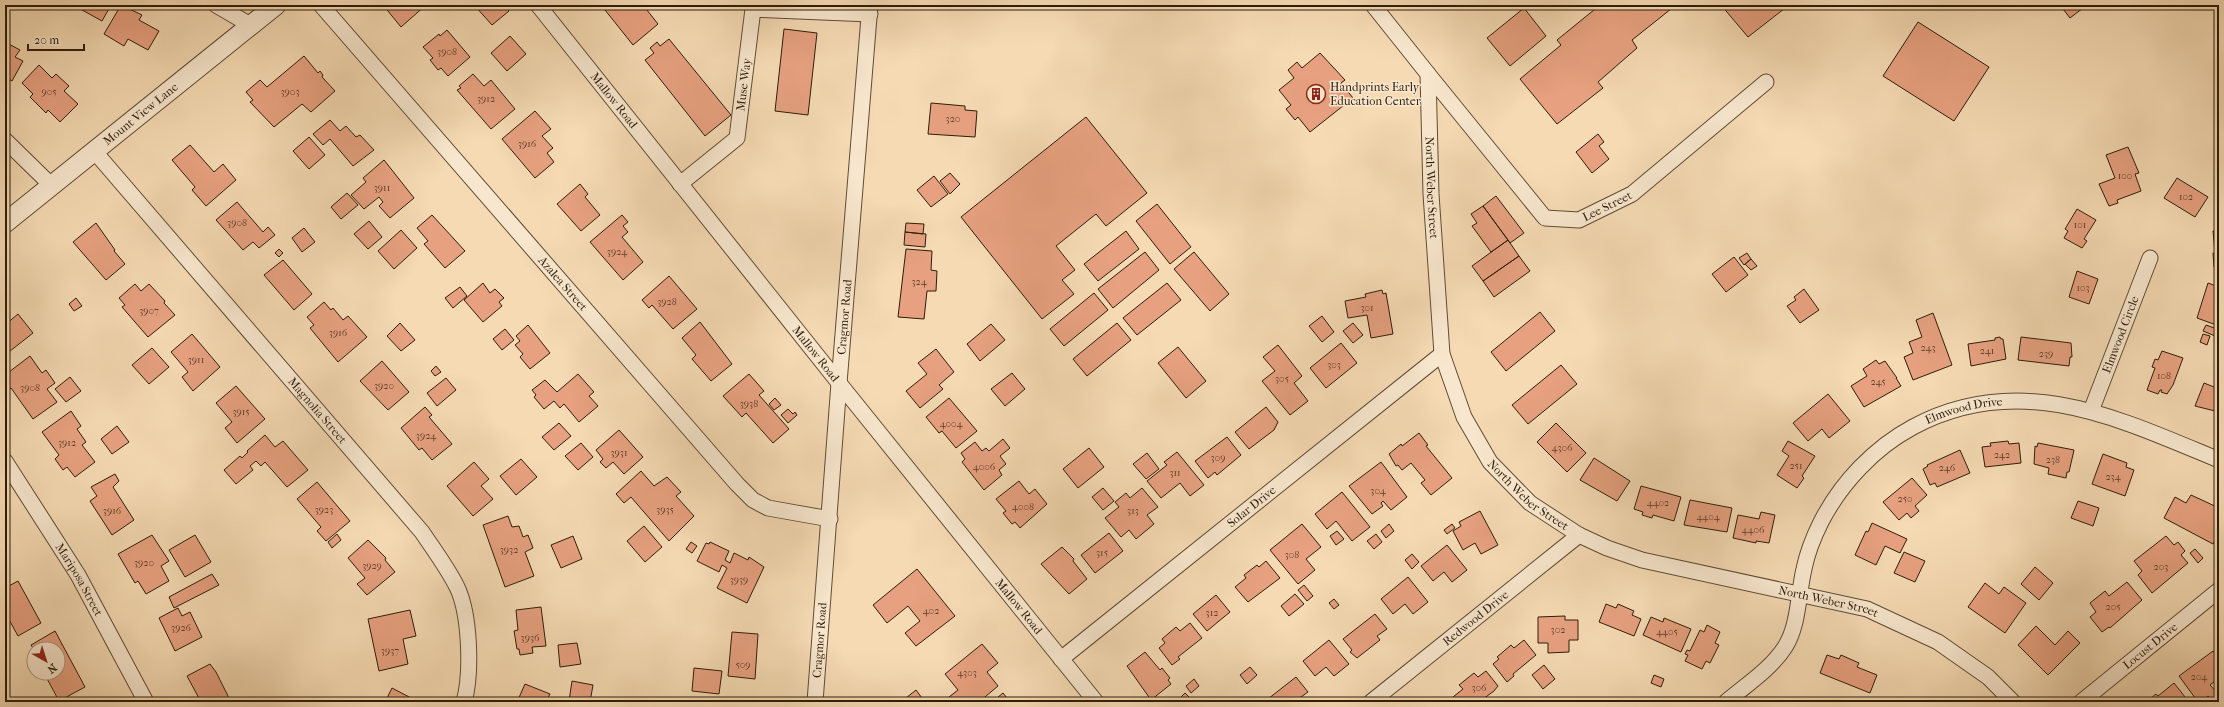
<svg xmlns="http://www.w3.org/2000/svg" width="2224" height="707" font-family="'IM FELL French Canon',serif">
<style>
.building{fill:#e7a180;stroke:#2e1c0a}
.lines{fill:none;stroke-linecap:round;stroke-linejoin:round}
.minor-casing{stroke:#604c34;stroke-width:17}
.tertiary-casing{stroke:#604c34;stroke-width:21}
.minor{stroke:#f8e7ce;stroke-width:15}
.tertiary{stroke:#f8e7ce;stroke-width:19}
.labels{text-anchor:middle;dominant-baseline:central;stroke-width:3;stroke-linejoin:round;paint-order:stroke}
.number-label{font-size:10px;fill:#5c3d28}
.street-label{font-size:12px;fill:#2e1c0a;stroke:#f8e7ce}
.poi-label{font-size:12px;fill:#2e1c0a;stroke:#f8e7ce;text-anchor:start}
</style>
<rect width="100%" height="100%" fill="#f5dab3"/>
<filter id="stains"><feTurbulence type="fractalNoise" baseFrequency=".005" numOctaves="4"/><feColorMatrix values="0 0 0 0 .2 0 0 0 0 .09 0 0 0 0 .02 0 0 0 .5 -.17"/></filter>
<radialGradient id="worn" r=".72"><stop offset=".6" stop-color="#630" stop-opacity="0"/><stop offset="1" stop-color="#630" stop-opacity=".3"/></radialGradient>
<path class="building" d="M73,5H111L102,21Z
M121,5L142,15L139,20L159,31L148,50L128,39L124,46L104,34Z
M383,5H426L401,27Z
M504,5L509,11L492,25L475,6Z
M601,5H643L658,24L633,45Z
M1600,5H1676L1632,40L1637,48L1598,82L1603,88L1557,124L1520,79L1561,45L1557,40Z
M1721,5H1789L1748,37Z
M2060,5H2087L2070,18Z
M1524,8L1546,36L1510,66L1487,38Z
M1918,22L1989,67L1954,121L1883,76Z
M784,29L817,33L808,115L775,111Z
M447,30L470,57L448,76L441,68L438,70L430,60L433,58L423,47L439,34L440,36Z
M510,36L526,54L507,71L491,53Z
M669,39L731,115L705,136L645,60L654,53L650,48L657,42L660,46Z
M5,42L20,50L15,57L23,61L12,81L5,77Z
M1320,53L1345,80L1341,83L1353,98L1310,132L1298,117L1295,120L1286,109L1291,105L1279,90L1294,78L1288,70L1297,62L1302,68Z
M304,56L318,73L320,71L323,75L322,77L335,91L311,112L302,104L274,127L250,102L253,100L246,92L260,80L267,87Z
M39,65L52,78L56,74L69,86L64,91L78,104L60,122L48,110L46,113L30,97L33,94L22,83Z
M473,74L484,86L491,80L515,109L491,129L457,90L461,88L459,86Z
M931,103L965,106V110L977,111L975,137L928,134Z
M535,111L551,129L542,136L553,148L547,153L554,162L535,178L502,139Z
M1086,117L1147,193L1106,226L1096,214L1056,246L1075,270L1062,280L1074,294L1042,319L961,217Z
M330,120L340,131L346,126L356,137L360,135L374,150L353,166L330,139L323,145L313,134Z
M1598,134L1604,142L1599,146L1609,159L1592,173L1576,152Z
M309,137L325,155L309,169L293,151Z
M190,145L214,172L223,164L236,180L206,206L192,190L195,187L172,160Z
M2128,147L2139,173L2135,174L2141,191L2117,200L2118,203L2109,206L2099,184L2115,178L2106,155Z
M384,160L414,198L390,218L379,206L383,202L379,197L364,209L351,195L366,182L363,178Z
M950,173L960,184L950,194L940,181Z
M934,176L948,194L931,207L917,190Z
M2177,178L2208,197L2195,217L2164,198Z
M580,184L588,194L585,197L600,215L581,231L557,204Z
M347,193L358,205L341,219L331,207Z
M1496,196L1524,233L1510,243L1483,206Z
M237,202L263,232L268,227L275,235L259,248L253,242L243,250L216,220Z
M1157,204L1191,247L1170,264L1136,221Z
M1483,206L1508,240L1491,252L1472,226L1477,223L1471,214Z
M2077,209L2096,220L2084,239L2087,241L2082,248L2064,238L2068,231L2065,229Z
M432,215L465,251L445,268L424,244L428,241L417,228Z
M622,215L628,222L623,226L628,232L622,237L643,262L623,280L590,242Z
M369,221L382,237L368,249L354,234Z
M96,223L115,250L114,251L125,264L106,280L73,242Z
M906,223L924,224L923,234L905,232Z
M304,228L315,242L302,252L292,238Z
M401,230L417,248L394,269L378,251Z
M2219,230V267H2214L2213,253H2215L2213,231Z
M1126,231L1139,249L1098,281L1084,264Z
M905,232L926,234L925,247L904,245Z
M1508,240L1519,256L1483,281L1472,266Z
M279,249L283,253L279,257L275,253Z
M906,249L932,251L931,270L937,271L936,291H927L924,319L898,317Z
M1145,252L1159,270L1113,308L1098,289Z
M1194,252L1229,294L1210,311L1174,269Z
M1747,253L1751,259L1744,265L1739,258Z
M1519,256L1530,271L1494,297L1483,281Z
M1734,257L1748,275L1726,292L1712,274Z
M1751,259L1757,266L1751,270L1745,264Z
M283,260L312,294L294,310L264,275Z
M2077,271L2098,279L2089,304L2069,297Z
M669,276L697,309L673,329L652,305L649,308L642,300Z
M483,283L490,293L495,289L504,298L499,302L502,306L483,322L464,300Z
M1167,283L1181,300L1137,335L1123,318Z
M2208,283L2219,287V326L2197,318Z
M135,284L141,291L149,284L165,301L164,303L175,315L148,337L122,307L125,305L119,298Z
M460,287L467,296L453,308L445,298Z
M1804,289L1819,310L1800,323L1787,306L1796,300L1794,297Z
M1382,290L1383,294L1386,293L1393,334L1371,338L1367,315L1348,318L1345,301L1366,297L1365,294Z
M1094,293L1108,310L1064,346L1050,329Z
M76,298L82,306L74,311L69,304Z
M324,302L331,310L333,308L343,320L348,316L367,337L338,362L310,328L314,325L307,317Z
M1540,312L1555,331L1506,371L1491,352Z
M1933,313L1952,365L1913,380L1904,357L1913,353L1909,342L1922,337L1916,320Z
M18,314L33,333L5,355V325Z
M1322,316L1334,332L1322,342L1309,326Z
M700,322L732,364L711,381L692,359L696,355L682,338Z
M400,323L415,340L401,351L387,336Z
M1117,323L1131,340L1087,376L1073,359Z
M1353,323L1363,335L1353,343L1343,331Z
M991,324L1005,340L980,361L967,344Z
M528,325L550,353L530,369L520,357L523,354L515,345L520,341L516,336Z
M2206,325L2217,329L2215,336L2203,331Z
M505,329L514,340L502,350L493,339Z
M192,334L220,367L193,391L182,377L188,372L171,352Z
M2203,334L2210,336L2207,345L2200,342Z
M2000,337L2001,339H2003L2006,359L1971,366L1968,344L1995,340V338Z
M2021,337L2071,343L2072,357H2070L2069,366L2018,360Z
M1341,343L1357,363L1326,388L1310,368Z
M1278,345L1302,376L1294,383L1308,401L1290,415L1262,381L1275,371L1263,357Z
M1178,347L1206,381L1186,398L1158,363Z
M152,348L169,367L149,384L132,365Z
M936,349L954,372L939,385L943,389L920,408L906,391L927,374L918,363Z
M2162,351L2183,358L2173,385L2167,394L2161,392L2162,390H2160L2158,394L2147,390L2155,368L2152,367L2155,359L2158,360Z
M30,356L42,373L46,370L55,383L47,389L57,402L33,419L11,388L5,392V375Z
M1876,360L1879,364L1885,361L1897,378H1896L1901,386L1864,407L1851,386L1867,376L1863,369Z
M382,361L409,392L388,410L360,381Z
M1561,365L1577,384L1528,424L1512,405Z
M436,366L441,372L435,376L431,371Z
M1012,373L1025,389L1005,406L991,389Z
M578,374L594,392L589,396L598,406L579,422L564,404L560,408L554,401L544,409L534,397L536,395L532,390L545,380L557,392Z
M749,374L764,391L759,395L789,429L773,443L746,413L742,417L723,396Z
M70,377L81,391L66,402L55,389Z
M446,378L456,390L437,406L427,393Z
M2204,383L2219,389V412L2195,406Z
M236,386L265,419L237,443L225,428L232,422L216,403Z
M1828,394L1850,421L1829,438L1822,429L1808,441L1793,423Z
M775,398L781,405L774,410L769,404Z
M949,398L977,431L956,448L942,431L939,433L926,417Z
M425,407L432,415L429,417L452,444L432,460L422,448L419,450L401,428Z
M1266,407L1278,422L1274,430L1249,449L1235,432Z
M788,409L793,414L795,412L797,415L788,423L781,415Z
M71,411L81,426L77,429L86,442L82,445L95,462L75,477L67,467L63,470L55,459L59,455L42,432Z
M559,423L571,436L554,450L542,437Z
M1556,423L1586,453L1567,472L1537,442Z
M117,426L129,442L112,454L101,439Z
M619,430L643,457L624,474L613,462L606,468L600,462L603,459L596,450Z
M1419,433L1428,445L1426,446L1452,478L1431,495L1421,483L1425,480L1411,463L1402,470L1398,465L1396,466L1389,454L1401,444L1402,446Z
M265,435L275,447L283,441L308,470L287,487L265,462L261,466L256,461L250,466L253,470L236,484L224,470L240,456L242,458L248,452L247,451Z
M1227,437L1241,455L1217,475L1215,472L1208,478L1195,461Z
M1003,439L1010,448L1000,456L1006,464L999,470L1002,475L984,490L962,462L965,459L961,453L975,442L982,451L986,448L989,451Z
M1788,441L1815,456L1802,476L1804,478L1797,488L1777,475L1789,456L1782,451Z
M2008,441L2009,444L2019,443L2021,463L1985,467L1982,447L1991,446L1990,443Z
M581,443L593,457L578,470L565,456Z
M2038,443L2074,450L2069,472H2067L2066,478L2048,474L2049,468L2034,464L2035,446L2037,447Z
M1089,448L1104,467L1078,488L1063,469Z
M1960,450L1970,473L1937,487L1935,483L1930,485L1923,469L1928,466L1927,465Z
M1177,452L1204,485L1190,496L1180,483L1161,498L1147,481L1167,465L1164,462Z
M1147,453L1159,469L1146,479L1133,464Z
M2103,454L2127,463L2126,467L2134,470L2125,496L2092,484Z
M1594,458L1630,481L1617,501L1580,480Z
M521,459L537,477L516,495L500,476Z
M474,462L489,479L481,486L493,499L473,516L447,486Z
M1381,462L1407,497L1391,510L1383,501L1381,503L1383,506L1372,514L1349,486Z
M641,471L654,486L667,477L681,492L676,496L694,516L669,541L631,497L624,503L616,494Z
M115,474L119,481L113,487L134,520L112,535L90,501L97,496L91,487Z
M1912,478L1927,495L1915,506L1919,511L1911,518L1907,513L1899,520L1883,502Z
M1019,481L1029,494L1035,489L1047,504L1020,528L1015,522L1012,524L1003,513L1006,511L996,499Z
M317,482L350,521L326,541L317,531L321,527L297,499Z
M1641,486L1681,497L1674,521L1653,515L1652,518L1642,515L1643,512L1634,509Z
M1103,488L1114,501L1103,510L1092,497Z
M1142,488L1158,507L1147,515L1154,524L1136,539L1129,530L1121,537L1105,518L1119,507L1115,502L1126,493L1130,498Z
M1342,492L1370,527L1352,541L1336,521L1327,529L1315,514Z
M2191,495L2219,508V532L2213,544L2164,518L2175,497L2186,503Z
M1690,500L1732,508L1727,532L1684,525Z
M2078,501L2099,508L2093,526L2071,518Z
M1480,511L1498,545L1481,554L1475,543L1463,550L1453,531L1461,526L1459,522Z
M1761,512L1775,515L1769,543L1756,541V543L1733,538L1738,515L1759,519Z
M508,516L512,527L519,526L523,537L528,535L533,548L525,552L534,576L505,587L483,525Z
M1872,523L1907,539L1900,553L1885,546L1876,565L1855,555L1866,531L1868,532Z
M1302,524L1321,547L1306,559L1315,570L1298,584L1270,550Z
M1389,524L1394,531L1386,538L1381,531Z
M1452,524L1455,528L1447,534L1444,530Z
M644,526L662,547L645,562L627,541Z
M1337,531L1344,539L1336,545L1330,536Z
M1109,533L1123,551L1095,573L1081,555Z
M337,534L341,540L332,548L328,542Z
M1376,534L1382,542L1374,549L1367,541Z
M152,535L169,561L161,566L169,581L146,594L138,581L135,583L118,554Z
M195,535L211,562L185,577L169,550Z
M573,536L582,559L561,568L551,545Z
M2166,536L2174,545L2178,542L2185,551L2181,555L2188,563L2152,593L2138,575L2142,571L2134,561Z
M368,540L386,558L385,560L395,572L367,595L357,584L365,578L348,558Z
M691,542L697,546L692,553L686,549Z
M710,542L729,551L725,560L730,563L734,553L748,560L749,557L764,567L747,603L717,588L727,568L722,565L719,572L697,561L706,543L709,544Z
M1447,545L1467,570L1452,582L1444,572L1433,581L1421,566Z
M1062,547L1074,559L1073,561L1087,579L1069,594L1041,564Z
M2195,549L2203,558L2198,563L2190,553Z
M1904,552L1925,561L1915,582L1894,573Z
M1412,554L1419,562L1412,569L1405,560Z
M1266,561L1280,578L1248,602L1235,587L1246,578L1244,575L1257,565L1259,567Z
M2035,567L2053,583L2039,600L2021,584Z
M917,569L955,616L916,646L905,633L920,621L908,606L887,623L873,605Z
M212,574L219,585L174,608L169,597Z
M1408,577L1428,602L1413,614L1405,604L1393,614L1381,599Z
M18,581L41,623L18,636L7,616L5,617V588Z
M2127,582L2142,600L2110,628L2109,627L2102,632L2090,617L2096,612L2090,603L2105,591L2109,596Z
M1985,583L1999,594L2004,587L2026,603L2005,633L1968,607Z
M1304,585L1313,596L1307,601L1298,590Z
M1295,594L1304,604L1289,616L1281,606Z
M1216,595L1230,612L1207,631L1193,614Z
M1334,599L1339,605L1334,609L1329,603Z
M1606,604L1616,608L1618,604L1634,611L1632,615L1641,619L1634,636L1599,622Z
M541,607L546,646L532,647L533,653L520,655L519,649H517L514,631L518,630L516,610Z
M178,608L182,616L190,612L202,637L175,651L159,618Z
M410,610L416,636L403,639L408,664L379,671L368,619Z
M1375,614L1387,629L1377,636L1380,640L1357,658L1350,652L1352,650L1343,639Z
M1565,616V620H1578V640H1569V652L1548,653V643H1538V617Z
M1651,617L1663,622L1664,618L1691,629L1681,652L1643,635Z
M1190,623L1202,638L1178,657L1180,659L1172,665L1159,648L1165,643L1162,639L1176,627L1180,631Z
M1707,625L1720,632L1715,643L1719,645L1710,663L1706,661L1702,669L1685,661L1688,655L1685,654L1687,650L1690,651L1700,630L1704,632Z
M2036,626L2055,645L2068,631L2080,643L2048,675L2018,645Z
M55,631L85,687L59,701L44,673H58V649L34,650L31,645Z
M732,632L758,634L755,679L728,676Z
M1329,640L1349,664L1334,676L1326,667L1315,676L1303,661Z
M1524,640L1536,655L1513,674L1514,676L1507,682L1493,664L1499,659L1497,657L1511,645L1514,648Z
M577,643L581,664L560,667L558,645Z
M982,644L998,663L987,672L998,686L979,702H954L949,697L958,690L945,674Z
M2213,651L2219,658V678L2210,685L2218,694L2211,700L2208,696L2201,702H2198L2179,676Z
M1145,652L1160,670L1162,668L1170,678L1168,680L1171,684L1151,700L1127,666Z
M1827,655L1839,659L1841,655L1859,663L1857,667L1877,675L1870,693L1820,673Z
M210,664L216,672L231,702H201L187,676Z
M1544,665L1555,679L1543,689L1532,675Z
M1250,667L1257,675L1247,684L1240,675Z
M694,668L722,671L719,694L692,691Z
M1486,671L1498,686L1494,691L1479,702H1457L1453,697L1463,689L1459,685L1474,673L1478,677Z
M1654,675L1664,679L1661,687L1651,683Z
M1296,677L1308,692L1298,699L1301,702H1264Z
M1194,679L1199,686L1191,693L1186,686Z
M572,681L593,685L590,702L569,701Z
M2174,683L2189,702H2146L2156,694L2158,696Z
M525,684L550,694L546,702H517Z
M392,688L413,699L411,702H385Z
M916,690L925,702H901Z
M1003,693L1010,702H992Z
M1185,693L1190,698L1185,702L1181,697Z"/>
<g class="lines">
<defs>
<g id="minor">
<path d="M216,5L252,26"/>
<path id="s1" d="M321,5L737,484L753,500L768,508L830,519"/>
<path id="s2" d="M538,5L839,383L1096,702"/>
<path id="s3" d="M1373,5L1428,74L1431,194L1442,354L1464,417L1490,462L1530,503L1579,535L1607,548L1642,560L1867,609L1938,642L1988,677L2013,702"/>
<path id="s4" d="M1428,74L1545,218L1579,220L1632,194L1766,82"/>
<path d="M5,140L52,186"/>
<path id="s5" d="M95,152L422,532C434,550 447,567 457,587C470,614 472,673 464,702"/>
<path id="s6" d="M680,184L737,138L753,9L870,14"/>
<path id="s7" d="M2091,411L2150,258"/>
<path id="s8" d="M5,461L78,575L146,702"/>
<path id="s9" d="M1061,659L1442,354"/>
<path id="s10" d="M815,702L839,383L870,5"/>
<path id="s11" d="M1371,702L1579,535"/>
<path id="s12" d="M1726,702C1746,685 1771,669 1785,647C1799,625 1798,594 1804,569C1807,554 1814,536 1821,522C1841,483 1874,448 1913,427C2019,370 2118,418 2219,460"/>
<path id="s13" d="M2081,702L2219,590"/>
</g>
<g id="tertiary">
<path id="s14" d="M5,223L276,5"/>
</g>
</defs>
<use href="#minor" class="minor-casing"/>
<use href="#tertiary" class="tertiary-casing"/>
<use href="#minor" class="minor"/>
<use href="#tertiary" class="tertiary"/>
</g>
<defs>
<symbol id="building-ring" viewBox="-11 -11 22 22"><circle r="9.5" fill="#f8e7ce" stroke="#8f2418" stroke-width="1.5"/><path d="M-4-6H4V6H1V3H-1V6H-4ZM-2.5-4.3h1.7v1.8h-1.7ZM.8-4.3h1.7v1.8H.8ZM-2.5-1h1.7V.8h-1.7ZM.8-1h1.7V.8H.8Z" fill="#8f2418"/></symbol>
</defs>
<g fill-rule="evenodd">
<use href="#building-ring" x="1305" y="83" width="22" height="22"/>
</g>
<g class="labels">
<g class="number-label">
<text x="447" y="52">3908</text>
<text x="49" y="92">905</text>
<text x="290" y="92">3903</text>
<text x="486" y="99">3912</text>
<text x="953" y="119">320</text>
<text x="527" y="144">3916</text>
<text x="2125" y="176">100</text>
<text x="382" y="188">3911</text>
<text x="2186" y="197">102</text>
<text x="237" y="223">3908</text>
<text x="2080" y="225">101</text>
<text x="617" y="252">3924</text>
<text x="919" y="282">324</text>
<text x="2083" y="288">103</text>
<text x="667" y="302">3928</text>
<text x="1367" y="308">301</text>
<text x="149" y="311">3907</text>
<text x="338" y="333">3916</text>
<text x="1928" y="348">243</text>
<text x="1987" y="351">241</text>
<text x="2046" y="354">239</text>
<text x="196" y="360">3911</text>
<text x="1334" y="365">303</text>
<text x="2164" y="376">108</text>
<text x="1282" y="379">305</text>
<text x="1878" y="382">245</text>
<text x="384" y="386">3920</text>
<text x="30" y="388">3908</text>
<text x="749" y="404">3938</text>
<text x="241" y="412">3915</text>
<text x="951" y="424">4004</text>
<text x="426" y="436">3924</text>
<text x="67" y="443">3912</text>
<text x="1562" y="448">4306</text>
<text x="619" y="453">3931</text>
<text x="2002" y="455">242</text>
<text x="1218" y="458">309</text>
<text x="2053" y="460">238</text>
<text x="1796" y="466">251</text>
<text x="984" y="467">4006</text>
<text x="1947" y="468">246</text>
<text x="1175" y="473">311</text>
<text x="2113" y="477">234</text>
<text x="1378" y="491">304</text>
<text x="1905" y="499">250</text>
<text x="1658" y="503">4402</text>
<text x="1023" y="507">4008</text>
<text x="324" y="510">3923</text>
<text x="665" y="510">3935</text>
<text x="112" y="511">3916</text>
<text x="1133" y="511">313</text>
<text x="1708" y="517">4404</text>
<text x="1753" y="530">4406</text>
<text x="509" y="550">3932</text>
<text x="1102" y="553">315</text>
<text x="1292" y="555">308</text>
<text x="144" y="563">3920</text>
<text x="372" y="566">3929</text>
<text x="2161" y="567">203</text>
<text x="739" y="580">3939</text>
<text x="2113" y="607">205</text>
<text x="931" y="611">402</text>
<text x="1212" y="613">312</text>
<text x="181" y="628">3926</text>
<text x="1558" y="630">302</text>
<text x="1667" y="632">4405</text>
<text x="530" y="638">3936</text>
<text x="390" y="651">3937</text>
<text x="743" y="665">509</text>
<text x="967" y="673">4303</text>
<text x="2199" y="677">204</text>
<text x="1479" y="688">306</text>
</g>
<g class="street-label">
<text stroke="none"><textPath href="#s6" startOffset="127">Muse Way</textPath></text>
<text stroke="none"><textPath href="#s2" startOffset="122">Mallow Road</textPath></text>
<text stroke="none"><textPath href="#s14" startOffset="174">Mount View Lane</textPath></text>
<text stroke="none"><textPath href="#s3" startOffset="202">North Weber Street</textPath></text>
<text stroke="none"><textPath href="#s4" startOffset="251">Lee Street</textPath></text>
<text stroke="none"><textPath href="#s1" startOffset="369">Azalea Street</textPath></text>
<text stroke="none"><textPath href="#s10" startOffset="386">Cragmor Road</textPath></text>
<text stroke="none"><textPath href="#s7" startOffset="82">Elmwood Circle</textPath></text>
<text stroke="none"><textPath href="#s2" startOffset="446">Mallow Road</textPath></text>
<text stroke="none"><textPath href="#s5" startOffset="341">Magnolia Street</textPath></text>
<text stroke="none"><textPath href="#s12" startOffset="400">Elmwood Drive</textPath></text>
<text stroke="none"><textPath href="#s3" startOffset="538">North Weber Street</textPath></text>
<text stroke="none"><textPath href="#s9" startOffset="244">Solar Drive</textPath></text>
<text stroke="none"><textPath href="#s8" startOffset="140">Mariposa Street</textPath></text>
<text stroke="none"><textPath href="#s3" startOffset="862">North Weber Street</textPath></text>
<text stroke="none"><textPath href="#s2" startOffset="770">Mallow Road</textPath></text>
<text stroke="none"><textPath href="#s11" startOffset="134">Redwood Drive</textPath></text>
<text stroke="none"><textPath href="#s10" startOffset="62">Cragmor Road</textPath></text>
<text stroke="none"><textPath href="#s13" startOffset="89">Locust Drive</textPath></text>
</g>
<g class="poi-label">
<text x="1330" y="87">Handprints Early<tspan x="1330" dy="14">Education Center</tspan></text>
</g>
</g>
<rect width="2224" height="707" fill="none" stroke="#f5dab3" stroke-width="20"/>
<rect x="6" y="6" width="2212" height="695" fill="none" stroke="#2e1c0a" stroke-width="2"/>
<rect x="10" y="10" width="2204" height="687" fill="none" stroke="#2e1c0a"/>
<g transform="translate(46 661) rotate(141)"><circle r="19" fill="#f8e7ce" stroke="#a79680"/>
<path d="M0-3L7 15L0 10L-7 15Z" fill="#8f2418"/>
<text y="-6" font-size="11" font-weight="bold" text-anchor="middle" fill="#2e1c0a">N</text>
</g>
<path d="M28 44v6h56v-6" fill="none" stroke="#2e1c0a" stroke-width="2"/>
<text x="34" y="44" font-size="12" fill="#2e1c0a" stroke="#f8e7ce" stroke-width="3" paint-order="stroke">20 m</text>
<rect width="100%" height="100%" filter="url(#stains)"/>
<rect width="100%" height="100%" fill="url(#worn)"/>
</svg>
